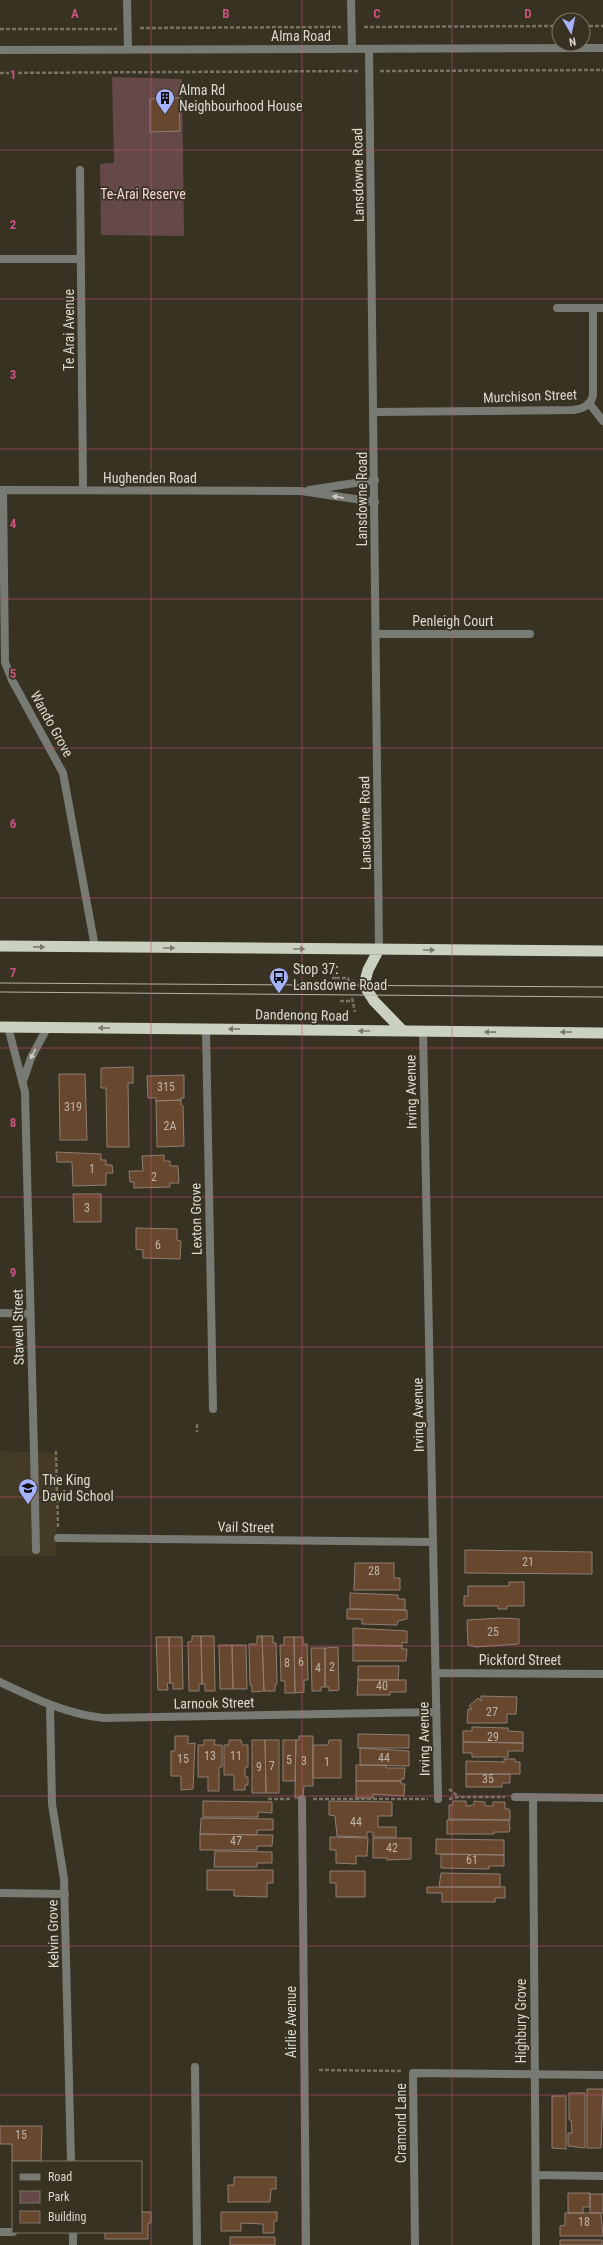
<svg xmlns="http://www.w3.org/2000/svg" width="603" height="2245" font-family="'Roboto Condensed',sans-serif">
<style>
.built{fill:#433b25}
.green{fill:#654948}
.building{fill:#68472f;stroke:#8f7e73}
.lines{fill:none;stroke-linecap:round;stroke-linejoin:round}
.path{stroke:#787366;stroke-width:2.5;stroke-dasharray:4 2;stroke-linecap:butt}
.service{stroke:#787b73;stroke-width:8}
.minor{stroke:#787b73;stroke-width:8}
.tertiary{stroke:#787b73;stroke-width:8}
.trunk{stroke:#cad1c0;stroke-width:11}
.tram{stroke:#b6b2a7;stroke-width:1}
.oneway{fill:#cdcbc1}
.oneway2{fill:#7a7a6a}
.grid{fill:none;stroke:#ca527e;stroke-width:1;stroke-opacity:0.55}
.labels{text-anchor:middle;dominant-baseline:central;stroke-width:3.5;stroke-linejoin:round;paint-order:stroke}
.number-label{font-size:12px;fill:#bfb4a7}
.street-label{font-size:14px;fill:#dcd9cf;stroke:#383223}
.poi-label{font-size:14px;fill:#dcd9cf;stroke:#383223;text-anchor:start}
.park-label{font-size:14px;fill:#f6d6d4;stroke:#383223}
.grid-label{font-size:13px;text-anchor:middle;font-weight:bold;fill:#ca527e;stroke:#383223;stroke-width:3.5;stroke-linejoin:round;paint-order:stroke}
</style>
<rect width="100%" height="100%" fill="#383223"/>
<path class="built" d="M0,1451L56,1453V1556H0Z"/>
<path class="green" d="M112,77L182,79L184,236L101,235L100,164L114,163Z"/>
<path class="building" d="M179,98L180,131L150,132V99Z
M133,1067V1083H128L129,1147H107L106,1088H101V1068Z
M59,1074H85L87,1140H60Z
M184,1075V1098H181V1100L156,1101V1098H148L147,1076Z
M181,1100V1105L183,1106L184,1146L157,1147L156,1101Z
M56,1152L101,1154V1160H106V1165H112L113,1173H106V1185L73,1186L72,1162H57Z
M164,1155V1161H170V1166H178L179,1183H170V1187L134,1188V1182H130L129,1171H143L142,1156Z
M73,1194H101V1222H74Z
M136,1228L177,1229V1240L181,1241L180,1259L143,1258V1250L136,1249Z
M465,1550L592,1552V1574L465,1573Z
M355,1563H394V1578H400V1590H354Z
M509,1582H524V1606H507V1609H498V1606H464V1596H468V1586H509Z
M350,1593L398,1595V1599H405V1610L350,1609Z
M347,1609L407,1610V1619L398,1621L397,1625L362,1624V1619H347Z
M501,1618L519,1619V1644L476,1647L468,1645L467,1620Z
M353,1628L407,1631V1643L402,1642V1646L353,1645Z
M192,1636H201L202,1684H199V1691H189L188,1642L192,1641Z
M201,1636H214L215,1691H205V1684H202Z
M257,1636H262L264,1691L252,1692V1685H250L249,1644H257Z
M262,1636H273V1643H276L277,1684L275,1685V1691H264Z
M156,1637H169L170,1683H167L168,1690H158Z
M169,1637H182L183,1689H173V1683H170Z
M284,1637H294L295,1693H285V1681H281L280,1645H284Z
M294,1637H303V1644H307L308,1680H304V1692L295,1693Z
M219,1645H232L233,1689H220Z
M232,1645H246L247,1689H233Z
M353,1645L402,1646V1649H407L406,1661H353Z
M338,1647L339,1690L329,1691V1687H325V1648Z
M311,1648H325V1687H321V1691H312Z
M358,1666H399L398,1680H358Z
M358,1680H406V1692H390V1695H357Z
M481,1696L517,1697L516,1714H507V1723H467L468,1709H472L469,1706L478,1698L481,1701Z
M472,1727L508,1728V1731L523,1732V1743L463,1742V1731H472Z
M358,1734L409,1735V1748H358Z
M175,1736H188V1744L195,1743L193,1789L181,1790V1776H171V1751H175Z
M299,1736H313V1786H304L303,1798H295L296,1740H299Z
M204,1740H215L214,1745H222V1767H219V1791H208V1777H198V1745H204Z
M229,1740H241L242,1745H248V1767H245V1777H248V1785H245V1790H234V1775H224V1745H229Z
M252,1740H265L266,1793H252Z
M265,1740H279V1793H266Z
M283,1740H296L295,1781H283Z
M329,1740H341V1778H313V1745H328Z
M463,1742L523,1743V1751H508V1757H472V1753H463Z
M360,1748L409,1751V1766L360,1765Z
M504,1759H515V1762H520V1774H466V1761L504,1762Z
M356,1765H386V1768H405L404,1779H401V1781H356Z
M466,1774H510V1783H502V1787H466Z
M356,1781H401V1784H405L404,1796L373,1794V1798H356Z
M203,1801L272,1802V1813L258,1812V1817H203Z
M329,1801L392,1802V1816H378V1827H396V1837H373V1832H367V1837L337,1836L335,1816L329,1815Z
M453,1801H466V1806L474,1805V1801L485,1802V1806H493V1802H505V1809H509L510,1812V1820L449,1819V1805H453Z
M201,1818L273,1819V1830H257V1835L200,1834Z
M447,1820H509L510,1830L509,1832H494V1834H447Z
M200,1834L273,1835L272,1846H257V1850H200Z
M330,1837L368,1838L367,1856H356V1864L336,1863V1850H330Z
M373,1838H411V1859L387,1860V1858H373Z
M436,1839L504,1840V1855L436,1854Z
M215,1851L272,1852V1863H257V1867H214Z
M441,1854L504,1855V1866H489V1869L441,1868Z
M207,1870H273V1883H267V1897L234,1896V1890H207Z
M330,1871H365V1897H336V1883H330Z
M441,1873L500,1874V1887H439Z
M427,1887H505V1898H495V1902H442V1893H427Z
M587,2089H603L601,2148H587Z
M569,2093H585V2148L568,2146V2133H572L571,2120H569Z
M552,2096H566V2149L552,2148Z
M0,2126H42L41,2161H12V2144H0Z
M234,2177H276V2189H271L270,2202H228V2185H234Z
M568,2193H590V2207H583V2213H568Z
M590,2194H603V2213H590Z
M141,2212H151V2223H148V2239H105V2232H141Z
M221,2212H277V2221H274V2233H263V2224L241,2223V2231H221Z
M565,2213H601L603,2236H560V2226L565,2225Z
M230,2237H275V2245H230Z
M560,2240H602V2245H560Z"/>
<g class="lines">
<path class="path" d="M583,26H603
M364,27L559,26
M140,28L341,27
M0,29H117
M380,71L603,70
M0,73L359,71
M336,965L337,978H348L349,983
M332,978H337
M352,998L355,1012
M340,1001H353
M197,1424V1432
M56,1451L58,1527
M449,1789L459,1797
M268,1799H292
M313,1799H428
M449,1799L459,1797H505
M319,2070L402,2071"/>
<path class="service" d="M589,403L603,421
M34,1452L36,1550
M515,1797L603,1798
M195,2067L197,2245
M415,2245L413,2073L603,2075"/>
<path class="minor" d="M127,0L128,49
M351,0L352,49
M369,49L379,949
M80,170L83,490
M0,259H81
M557,308H593
M374,412L573,410C583,409 591,405 593,395V308H603
M0,490L301,491L375,502
M3,490L5,662L12,680L63,773L95,947
M309,490L375,480
M376,634H530
M8,1027L25,1092L34,1452
M206,1029L213,1409
M423,1031L438,1799
M23,1081L31,1058L47,1028
M0,1313L30,1314
M58,1538L433,1542
M436,1673L603,1674
M0,1682C34,1698 65,1714 103,1718L436,1712
M50,1706L52,1804L64,1879L71,2162
M533,1797L536,2245
M302,1799L306,2245
M0,1893L65,1894
M536,2175L603,2176
M0,2232H13
M73,2232V2245"/>
<path class="tertiary" d="M0,50L603,48"/>
<path class="trunk" d="M0,946L603,951
M379,949L368,970L364,985L374,1001L403,1031
M0,1027L603,1033"/>
<path class="tram" d="M0,983L603,987
M0,992L603,997"/>
</g>
<defs><path id="oneway-solid" d="M-6-.8H1V-3.2L6.5 0L1 3.2V.8H-6Z"/></defs>
<g class="oneway">
<use href="#oneway-solid" transform="translate(338 497) rotate(-171)"/>
<use href="#oneway-solid" transform="translate(33 1054) rotate(116)"/>
</g>
<g class="oneway2">
<use href="#oneway-solid" transform="translate(39 947) rotate(1)"/>
<use href="#oneway-solid" transform="translate(169 948)"/>
<use href="#oneway-solid" transform="translate(299 949)"/>
<use href="#oneway-solid" transform="translate(429 950)"/>
<use href="#oneway-solid" transform="translate(104 1028) rotate(-180)"/>
<use href="#oneway-solid" transform="translate(234 1029) rotate(-179)"/>
<use href="#oneway-solid" transform="translate(364 1031) rotate(180)"/>
<use href="#oneway-solid" transform="translate(490 1032) rotate(-179)"/>
<use href="#oneway-solid" transform="translate(566 1032) rotate(-180)"/>
</g>
<path class="grid" d="M151,0V2245M302,0V2245M452,0V2245M0,150H603M0,299H603M0,449H603M0,599H603M0,748H603M0,898H603M0,1048H603M0,1197H603M0,1347H603M0,1497H603M0,1646H603M0,1796H603M0,1946H603M0,2095H603"/>
<defs>
<symbol id="building-pin" viewBox="-11 -11 22 30"><path d="M0 17L-7.5 6A9.5 9.5 0 1 1 7.5 6Z" fill="#a6b1fc" stroke="#383223"/><path d="M-4-6H4V6H1V3H-1V6H-4ZM-2.5-4.3h1.7v1.8h-1.7ZM.8-4.3h1.7v1.8H.8ZM-2.5-1h1.7V.8h-1.7ZM.8-1h1.7V.8H.8Z" fill="#111"/></symbol>
<symbol id="bus-pin" viewBox="-11 -11 22 30"><path d="M0 17L-7.5 6A9.5 9.5 0 1 1 7.5 6Z" fill="#a6b1fc" stroke="#383223"/><path d="M-5-6H5V4H4V6H2V4H-2V6H-4V4H-5ZM-3.5-4V0h7V-4ZM-3.5 1.2v1.5H-2V1.2ZM2 1.2v1.5H3.5V1.2Z" fill="#111"/></symbol>
<symbol id="school-pin" viewBox="-11 -11 22 30"><path d="M0 17L-7.5 6A9.5 9.5 0 1 1 7.5 6Z" fill="#a6b1fc" stroke="#383223"/><path d="M0-5L7-2L0 1L-7-2ZM-4 1L0 2.5L4 1V4Q0 6-4 4Z" fill="#111"/></symbol>
</defs>
<g fill-rule="evenodd">
<use href="#building-pin" x="154" y="87" width="22" height="30"/>
<use href="#bus-pin" x="268" y="966" width="22" height="30"/>
<use href="#school-pin" x="17" y="1477" width="22" height="30"/>
</g>
<g class="labels">
<g class="number-label">
<text x="166" y="1087">315</text>
<text x="73" y="1107">319</text>
<text x="170" y="1126">2A</text>
<text x="92" y="1169">1</text>
<text x="154" y="1177">2</text>
<text x="87" y="1208">3</text>
<text x="158" y="1245">6</text>
<text x="528" y="1562">21</text>
<text x="374" y="1571">28</text>
<text x="493" y="1632">25</text>
<text x="301" y="1662">6</text>
<text x="287" y="1663">8</text>
<text x="332" y="1667">2</text>
<text x="318" y="1668">4</text>
<text x="382" y="1686">40</text>
<text x="492" y="1712">27</text>
<text x="493" y="1737">29</text>
<text x="210" y="1756">13</text>
<text x="236" y="1756">11</text>
<text x="384" y="1758">44</text>
<text x="183" y="1759">15</text>
<text x="289" y="1760">5</text>
<text x="304" y="1761">3</text>
<text x="327" y="1762">1</text>
<text x="272" y="1766">7</text>
<text x="259" y="1767">9</text>
<text x="488" y="1779">35</text>
<text x="356" y="1822">44</text>
<text x="236" y="1841">47</text>
<text x="392" y="1848">42</text>
<text x="472" y="1860">61</text>
<text x="21" y="2135">15</text>
<text x="584" y="2222">18</text>
</g>
<g class="street-label">
<text x="301" y="36">Alma Road</text>
<text transform="translate(358 175) rotate(-91)">Lansdowne Road</text>
<text transform="translate(69 330) rotate(-90)">Te Arai Avenue</text>
<text transform="translate(530 396) rotate(-2)">Murchison Street</text>
<text x="150" y="478">Hughenden Road</text>
<text transform="translate(362 499) rotate(-90)">Lansdowne Road</text>
<text x="453" y="621">Penleigh Court</text>
<text transform="translate(52 724) rotate(61)">Wando Grove</text>
<text transform="translate(365 823) rotate(-91)">Lansdowne Road</text>
<text transform="translate(302 1015) rotate(1)">Dandenong Road</text>
<text transform="translate(411 1092) rotate(-91)">Irving Avenue</text>
<text transform="translate(196 1219) rotate(-91)">Lexton Grove</text>
<text transform="translate(18 1327) rotate(-91)">Stawell Street</text>
<text transform="translate(418 1415) rotate(-91)">Irving Avenue</text>
<text transform="translate(246 1527) rotate(1)">Vail Street</text>
<text x="520" y="1660">Pickford Street</text>
<text transform="translate(214 1703) rotate(-1)">Larnook Street</text>
<text transform="translate(424 1739) rotate(-91)">Irving Avenue</text>
<text transform="translate(53 1934) rotate(-91)">Kelvin Grove</text>
<text transform="translate(521 2021) rotate(-90)">Highbury Grove</text>
<text transform="translate(291 2022) rotate(-90)">Airlie Avenue</text>
<text transform="translate(401 2123) rotate(-90)">Cramond Lane</text>
</g>
<g class="poi-label">
<text x="179" y="90">Alma Rd<tspan x="179" dy="16">Neighbourhood House</tspan></text>
<text x="293" y="969">Stop 37:<tspan x="293" dy="16">Lansdowne Road</tspan></text>
<text x="42" y="1480">The King<tspan x="42" dy="16">David School</tspan></text>
</g>
<g class="park-label">
<text x="143" y="194">Te-Arai Reserve</text>
</g>
</g>
<g class="grid-label">
<text x="75" y="18">A</text>
<text x="226" y="18">B</text>
<text x="377" y="18">C</text>
<text x="528" y="18">D</text>
<text x="13" y="79">1</text>
<text x="13" y="229">2</text>
<text x="13" y="379">3</text>
<text x="13" y="528">4</text>
<text x="13" y="678">5</text>
<text x="13" y="828">6</text>
<text x="13" y="977">7</text>
<text x="13" y="1127">8</text>
<text x="13" y="1277">9</text>
</g>
<rect x="12" y="2161" width="130" height="72" fill="#383223" stroke="#7a7568"/>
<rect x="20" y="2174" width="20" height="6" fill="#787b73" stroke="#7a7568"/>
<text x="48" y="2181" font-size="12" fill="#dcd9cf">Road</text>
<rect x="20" y="2191" width="20" height="12" fill="#654948" stroke="#7a7568"/>
<text x="48" y="2201" font-size="12" fill="#dcd9cf">Park</text>
<rect x="20" y="2211" width="20" height="12" fill="#68472f" stroke="#7a7568"/>
<text x="48" y="2221" font-size="12" fill="#dcd9cf">Building</text>
<g transform="translate(571 32) rotate(171)"><circle r="19" fill="#383223" stroke="#7a7568"/>
<path d="M0-3L7 15L0 10L-7 15Z" fill="#a6b1fc"/>
<text y="-6" font-size="11" font-weight="bold" text-anchor="middle" fill="#dcd9cf">N</text>
</g>
</svg>
